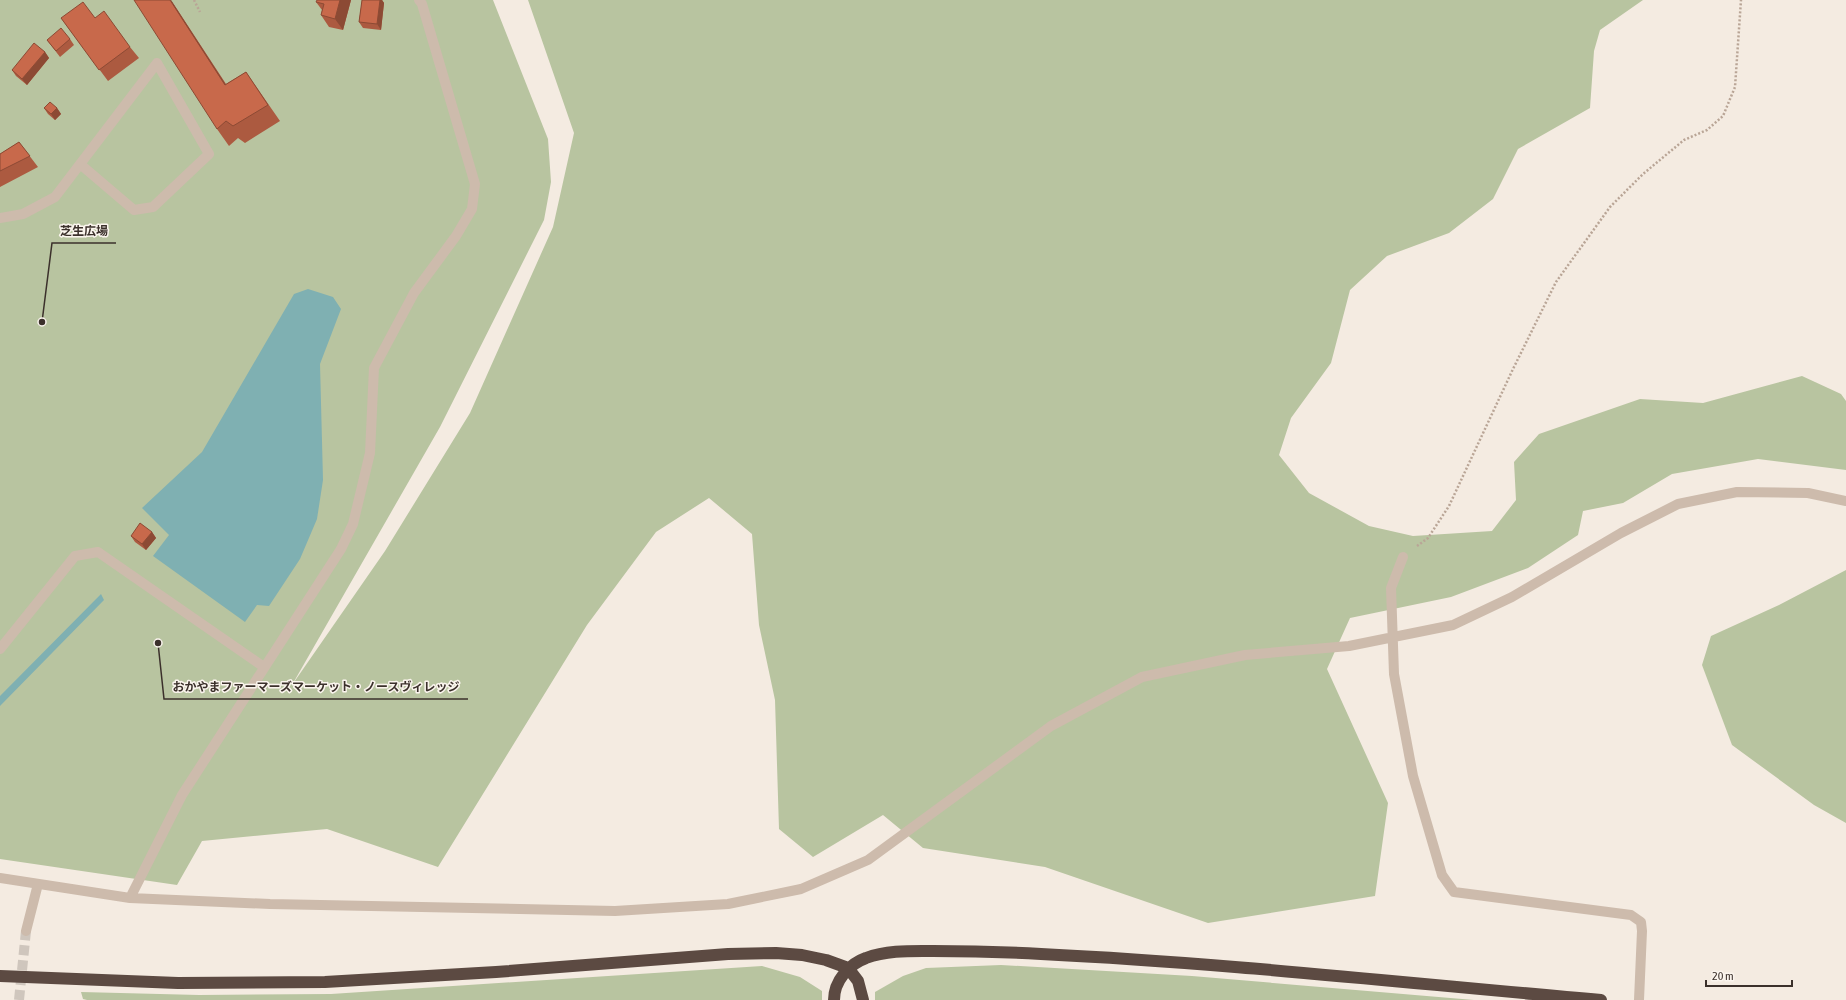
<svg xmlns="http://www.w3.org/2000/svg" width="1846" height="1000" font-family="'Asap Condensed','Noto Sans JP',sans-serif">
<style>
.green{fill:#b8c4a0}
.water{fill:#7fb0b2}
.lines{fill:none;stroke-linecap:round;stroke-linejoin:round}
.minor-tunnel{stroke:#cfc6bd;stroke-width:10;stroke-dasharray:10 5;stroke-linecap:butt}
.path{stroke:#b9a596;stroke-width:2.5;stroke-dasharray:2 2;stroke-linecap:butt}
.minor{stroke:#cdbbac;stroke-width:10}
.highway{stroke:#5c4a42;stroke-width:12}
.wall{fill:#ac5a40}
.shaded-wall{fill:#8c4a34}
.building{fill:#c8694b;stroke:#8c4a34}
.leader{fill:none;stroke:#3b302b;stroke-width:1.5}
.callout-dot{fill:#3b302b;stroke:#fbf5ee;stroke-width:1.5}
.callout-label{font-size:12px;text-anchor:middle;font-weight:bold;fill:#3b302b;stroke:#fbf5ee;stroke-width:3;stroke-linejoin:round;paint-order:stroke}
</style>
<rect width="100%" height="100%" fill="#f4ebe1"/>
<path class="green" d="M0,0H493L548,139L551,182L544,220L440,427L292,685L385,551L470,413L553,227L574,133L528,0H1643L1600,30L1594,51L1590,108L1518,149L1493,199L1449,233L1387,256L1350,290L1331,363L1291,418L1279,455L1309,493L1369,526L1413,536L1492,531L1516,500L1514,462L1539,434L1640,399L1703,403L1802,376L1841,394L1846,401V470L1758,459L1672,474L1623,503L1583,511L1578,535L1528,568L1451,597L1350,618L1327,669L1388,803L1375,896L1208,923L1045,867L923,848L883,815L813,857L779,829L775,700L759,625L752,534L709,498L656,532L587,625L438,867L327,829L202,841L177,885L0,859Z
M1846,570V823L1814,805L1732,745L1702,665L1711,636L1779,605Z
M1001,965L1192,976L1474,1000H875V992L903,976L926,968Z
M762,966L800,977L822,991V1000H87L83,999L81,992L199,995L331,994Z"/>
<path class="water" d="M308,289L333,297L341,309L320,364L323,480L317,519L300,559L269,606L257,605L245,622L153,556L169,535L142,508L202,452L294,294Z
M101,594L104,600L0,706V696Z"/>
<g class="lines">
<path class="minor-tunnel" d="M19,1000L26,931"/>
<path class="path" d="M194,0L200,12
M1417,546L1428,538L1449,506L1513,369L1556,282L1610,207L1643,174L1684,140L1707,130L1723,116L1735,87L1741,0"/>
<path class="minor" d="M0,218L23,214L55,197L157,63L209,154L153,207L134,210L80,164
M1403,557L1391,588L1394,674L1413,776L1442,875L1454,892L1631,915L1641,922L1642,931L1639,1000
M0,649L75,556L98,552L264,667
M0,878L130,898L270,904L615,911L728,904L801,889L868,860L1051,726L1142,677L1245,655L1349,646L1453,625L1512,597L1621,533L1678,504L1737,492L1808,493L1846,501
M130,898L182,795L341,549L353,524L370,453L374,368L414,293L456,236L472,209L475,184L422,4L419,0
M26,931L38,884"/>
<path class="highway" d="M0,976L178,983L325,982L496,972L728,954L776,953L802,955L826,960L848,968L858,981L863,1000
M834,1000C834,981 849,964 866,958C887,950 911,951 933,951C969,951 1005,952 1041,954C1228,963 1414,984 1601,1000"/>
</g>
<path class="wall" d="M171,0L226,84L246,72L280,121L245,143L238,138L229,146L217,129Z
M351,0L343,30L329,27L321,15L322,10L316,2Z
M362,0H382L384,3L381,30L363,28L359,22Z
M61,18H95L130,47L139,58L108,81Z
M70,39L74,45L60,57L47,40Z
M45,52L49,58L27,85L16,76L12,70Z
M44,108H57L61,114L55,120L48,114Z
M19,142L38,167L0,187V154Z
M152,532L156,538L146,550L135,542L131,536Z"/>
<path class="shaded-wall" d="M170,0H171L237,102L225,85Z
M340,0H351L343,30L335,19Z
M380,0H382L384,3L381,30L377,24Z
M45,52L49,58L27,85L22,79Z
M57,108L61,114L55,120L51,114Z
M152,532L156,538L146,550L142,544Z"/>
<path class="building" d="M134,0H170L225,85L246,72L268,105L233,126L226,121L217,129Z
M317,0H340L335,19L321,15L324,4L316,2Z
M362,0H380L377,24L359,22Z
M83,2L95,18L104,11L130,47L99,70L61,18Z
M61,28L70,39L56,51L47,40Z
M34,43L45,52L22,79L12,70Z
M50,102L57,108L51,114L44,108Z
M19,142L30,156L0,171V154Z
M140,523L152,532L142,544L131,536Z"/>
<path class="leader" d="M42 322L52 243H116M158 643L164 699H468"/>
<g class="callout-dot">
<circle cx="42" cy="322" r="4"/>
<circle cx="158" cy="643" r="4"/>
</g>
<g class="callout-label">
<text x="84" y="235">芝生広場</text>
<text x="316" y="691">おかやまファーマーズマーケット・ノースヴィレッジ</text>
</g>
<path d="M1706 980v6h86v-6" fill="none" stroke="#3b302b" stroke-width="2"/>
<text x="1712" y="980" font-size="12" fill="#3b302b" stroke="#fbf5ee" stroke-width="3" paint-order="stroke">20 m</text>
</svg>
